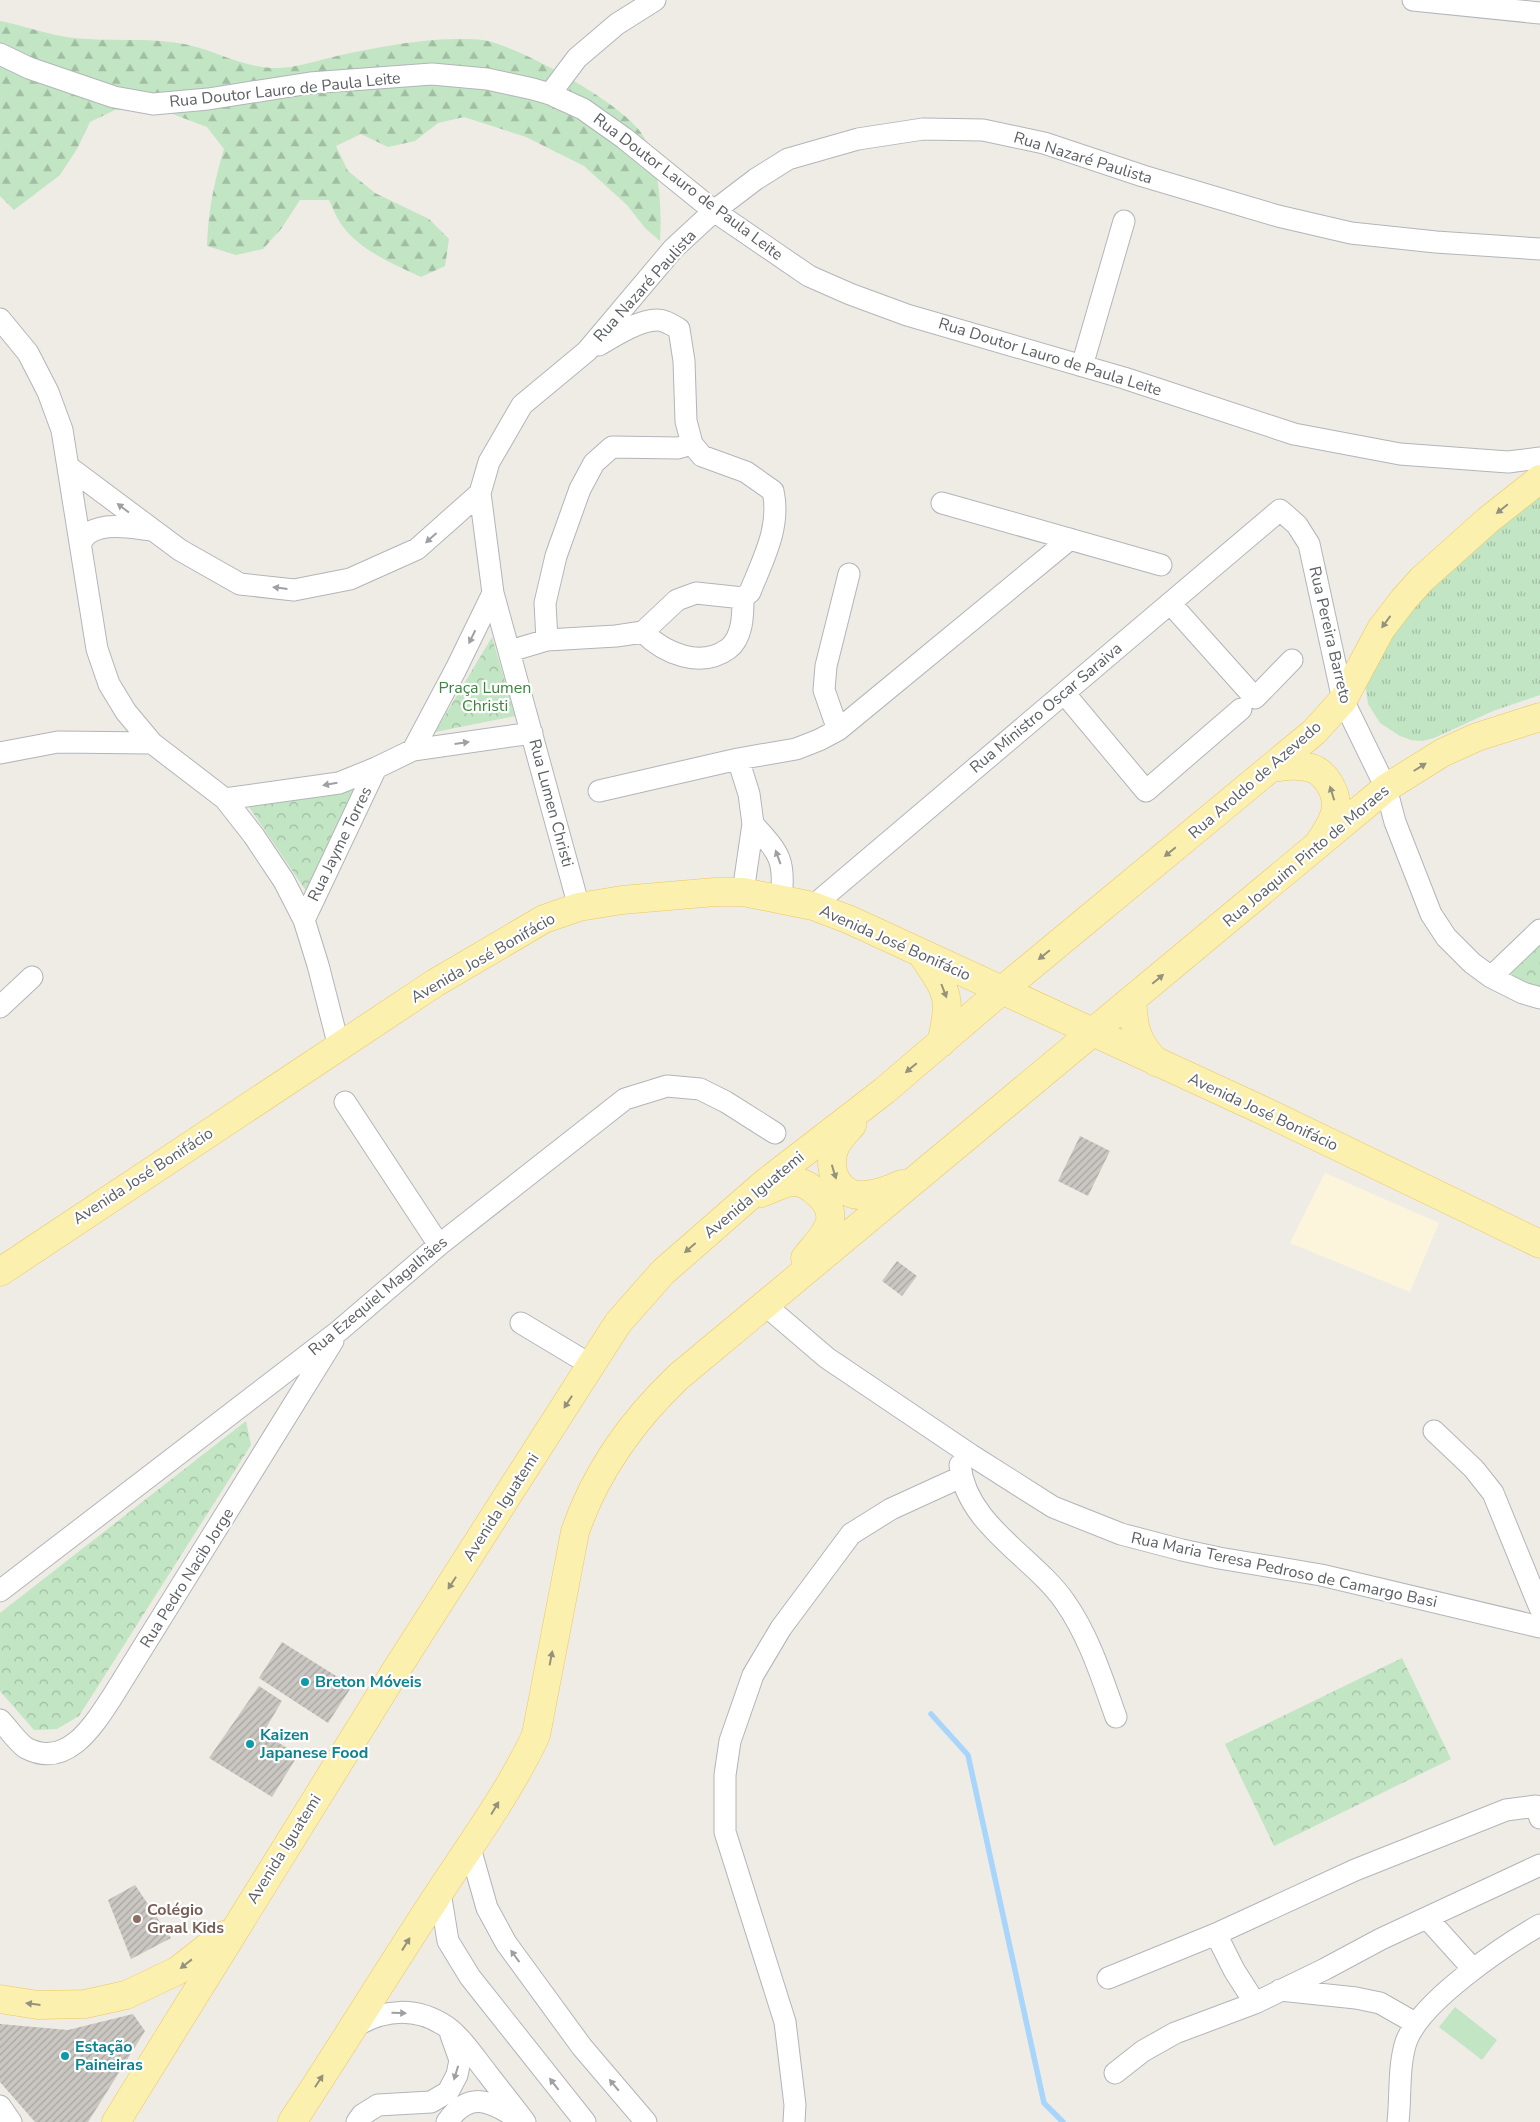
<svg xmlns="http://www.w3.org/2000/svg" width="1540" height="2122" font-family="'Nunito Sans',sans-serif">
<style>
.commercial{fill:#fcf5dc}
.grass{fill:url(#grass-tufts)}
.forest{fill:url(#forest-firs)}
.park{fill:url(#park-crowns)}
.pitch{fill:#c2e5c3}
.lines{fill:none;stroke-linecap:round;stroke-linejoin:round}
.stream{stroke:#a8d5fb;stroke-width:5.5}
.building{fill:url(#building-hatch)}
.minor-casing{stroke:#b2b5b9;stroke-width:23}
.major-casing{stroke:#ebc761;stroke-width:29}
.minor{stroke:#fff;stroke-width:21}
.major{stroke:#fbf0ad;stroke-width:28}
.oneway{fill:#9ea0a3}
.oneway2{fill:#94927e}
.culture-dot{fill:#0f9aa8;stroke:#fff;stroke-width:2}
.education-dot{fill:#8d6e63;stroke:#fff;stroke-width:2}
.labels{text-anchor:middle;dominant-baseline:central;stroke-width:4.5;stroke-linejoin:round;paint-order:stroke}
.street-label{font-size:16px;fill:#5d6065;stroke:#fff}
.park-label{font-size:16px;fill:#3a863f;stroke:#fff}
.culture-label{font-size:16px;font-weight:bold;fill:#0d838f;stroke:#fff;text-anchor:start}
.education-label{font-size:16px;font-weight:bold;fill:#785e54;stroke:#fff;text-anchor:start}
</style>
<defs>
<pattern id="grass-tufts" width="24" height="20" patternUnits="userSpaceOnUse" patternTransform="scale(1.25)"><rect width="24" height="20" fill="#c2e5c3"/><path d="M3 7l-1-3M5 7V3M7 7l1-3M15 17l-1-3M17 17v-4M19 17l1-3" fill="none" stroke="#a1bda2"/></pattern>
<pattern id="forest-firs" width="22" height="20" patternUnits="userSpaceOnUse" patternTransform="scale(1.25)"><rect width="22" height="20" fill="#c2e5c3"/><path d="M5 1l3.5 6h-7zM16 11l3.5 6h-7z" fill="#a1bda2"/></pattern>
<pattern id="park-crowns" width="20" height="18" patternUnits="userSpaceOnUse" patternTransform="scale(1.25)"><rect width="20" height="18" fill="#c2e5c3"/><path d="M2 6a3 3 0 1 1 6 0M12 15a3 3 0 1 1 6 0" fill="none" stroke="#a1bda2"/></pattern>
<pattern id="building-hatch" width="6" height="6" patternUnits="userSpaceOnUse" patternTransform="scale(1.25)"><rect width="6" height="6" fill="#cac7c2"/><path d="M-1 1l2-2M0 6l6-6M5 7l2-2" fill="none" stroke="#a7a5a1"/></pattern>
</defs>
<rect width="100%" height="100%" fill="#eeece5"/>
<path class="commercial" d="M1325,1173L1439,1223L1410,1292L1290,1243Z"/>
<path class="grass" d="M1540,490V695L1493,711L1434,738L1422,741L1411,740L1400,736L1380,723L1368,704L1365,682L1405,609Z"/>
<path class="forest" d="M0,21C25,26 48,35 73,38C110,42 148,37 184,44C214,50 240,66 271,68C294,69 319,60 341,55C368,49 396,44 423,41C438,39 468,38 483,40C519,46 617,101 639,130C660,156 662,209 660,241L645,228L627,205L584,166L526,137L464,117L438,123L415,141L388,147L361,134L336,146L348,171L375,193L429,219L449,239L445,266L421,277C393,264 359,250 341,224C336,217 333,208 329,200H300L281,229L263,249L236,255L207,246C208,212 214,182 224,149L207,127L170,113L143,110H115L90,122L77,149L60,175L14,210L0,196Z"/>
<path class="park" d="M492,637L515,716L435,732Z
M353,790L306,891L247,804Z
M1540,938V990L1506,972Z
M246,1421L251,1445L79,1716L57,1729L34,1730L0,1691V1613Z
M1402,1658L1451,1759L1274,1846L1225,1744Z"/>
<path class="pitch" d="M1455,2007L1497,2040L1482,2060L1439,2027Z"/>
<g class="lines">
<path class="stream" d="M931,1714L968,1755L1044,2103L1063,2122"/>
</g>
<path class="building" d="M1080,1136L1110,1151L1088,1196L1058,1181Z
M897,1261L917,1276L902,1296L882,1281Z
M282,1642L352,1686L328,1723L259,1678Z
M259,1686L282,1701L263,1733L298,1755L272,1797L209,1758Z
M135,1885L171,1938L131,1959L108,1900Z
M133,2014L145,2031L88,2122H35L0,2082V2024L68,2030Z"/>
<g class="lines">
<defs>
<path id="minor" d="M1413,0L1540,13
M0,54L29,68L114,97L153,104L208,99L310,83L432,74L487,79L533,89L550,94L583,109L624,138L714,211L809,276L850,294L907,315L1124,378L1294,434L1400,454L1508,462L1540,458
M550,94L577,58L617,24L655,0
M0,319L28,353L48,392L62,430L97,649L109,684L126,712L152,743L225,799L254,836L284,881L304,920L318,965L339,1047
M1082,366L1124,221
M70,468L180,550L240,584L294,590L350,579L417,549L480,493L489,462L522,405L587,351L673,249L714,211L756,179L788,159L858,139L923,129L983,130L1044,143L1143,176L1278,216L1351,233L1436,242L1540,249
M480,493L493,593L579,907
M942,503L1161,565
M81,542C83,539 86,535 89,533C105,522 134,528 151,530
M1170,603L1255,698L1292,660
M643,632C664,653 700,669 728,649C743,638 743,614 743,598
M547,640L545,603L556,556L580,489L594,463L612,447L678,448L692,444
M510,651L547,640L616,636L643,632L677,600L696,593L743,598L750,592C763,559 781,527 773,491L746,472L702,456L692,444L686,421L684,361L679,329C672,325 665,320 657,320C639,320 614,336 599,345
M1064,693L1146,791L1241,709
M838,730L824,690L826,666L849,574
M413,750L532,733
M0,753L58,742L152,743
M738,759L749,794L753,824L743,892
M599,791L738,759L796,749L819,740L838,730L1070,539
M225,799L339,783L376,768L413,750L456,669L493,593
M753,824C778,852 786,859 781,898
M813,906L1280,510L1297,525L1309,544L1343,700L1386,788L1395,822L1431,914L1446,937L1472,963L1491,977L1523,993L1540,998
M304,920L376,768
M1491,977L1540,930
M0,1007L32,977
M345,1102L439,1245
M765,1305L827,1358L971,1455L1053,1507L1121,1534L1182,1550L1219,1558L1321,1575L1540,1627
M521,1323L591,1365
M1434,1431L1474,1469L1493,1493L1540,1608
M960,1465C966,1525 1034,1557 1065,1602C1089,1636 1102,1678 1116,1717
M0,1591L340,1330L439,1245L625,1099L667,1086L700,1089L726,1102L775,1133
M0,1720C8,1728 17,1742 26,1748C68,1770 95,1723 114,1694L333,1341
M470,1848L487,1908L506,1943L582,2047L646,2122
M440,1892L448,1941L470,1977L585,2122
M1427,1918L1473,1969
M1216,1934L1234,1970L1255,2003
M1108,1978L1216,1934L1355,1870L1506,1810L1536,1806L1540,1818
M1280,1990L1356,1998L1380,2003L1415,2023
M354,2027C384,2009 416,2006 447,2027C463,2039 475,2058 487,2073C500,2090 513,2106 525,2122
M1115,2073L1143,2051L1175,2033L1255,2003L1325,1969L1381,1939L1540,1865
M0,2106L11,2122
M357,2122L362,2115L378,2105L431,2102L448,2092L457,2075L460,2060L451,2035
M447,2122C469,2091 489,2100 517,2118
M794,2122L795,2105L785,2022L725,1832V1775L730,1741L753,1675L781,1628L851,1534L891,1509L961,1477
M1398,2122C1401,2096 1398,2067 1406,2042C1420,2002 1503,1946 1540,1925"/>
<path id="major" d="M1272,768C1285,766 1297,764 1311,768C1325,772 1336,791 1336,805C1336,818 1327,831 1320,841
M921,953C947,992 953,995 941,1043
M1132,1000C1134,1029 1136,1041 1156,1062
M852,1125C846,1132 837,1140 834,1150C827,1171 839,1198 865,1195C877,1194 891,1189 902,1184
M761,1193C771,1190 784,1182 794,1182C803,1182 812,1188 818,1194C845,1218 822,1237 805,1258
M0,1272L435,983L544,919L579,907L622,900L715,892H743L813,906L850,920L1264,1111L1540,1244
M0,1999L38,2005L85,2004L126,1995L177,1971L223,1935
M116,2122L398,1667L591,1365L618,1323L663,1272L766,1182L884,1091L1001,991L1314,732L1343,700L1381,629L1404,599L1422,579L1488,520L1540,479
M292,2122C342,2046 389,1969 439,1893C473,1841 510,1791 536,1735L575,1532C595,1473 633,1420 678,1377L1386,788L1442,753L1477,737L1540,717"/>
</defs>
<use href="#minor" class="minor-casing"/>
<use href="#major" class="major-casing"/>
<use href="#minor" class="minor"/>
<use href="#major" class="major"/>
</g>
<defs><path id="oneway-solid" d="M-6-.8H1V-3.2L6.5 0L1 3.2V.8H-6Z" transform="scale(1.25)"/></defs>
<g class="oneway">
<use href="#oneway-solid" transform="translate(123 508) rotate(-143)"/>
<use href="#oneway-solid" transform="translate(431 538) rotate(138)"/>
<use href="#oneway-solid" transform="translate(280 588) rotate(-173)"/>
<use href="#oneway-solid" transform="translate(472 637) rotate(116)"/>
<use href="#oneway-solid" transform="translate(462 743) rotate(-8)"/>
<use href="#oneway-solid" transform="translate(330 784) rotate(170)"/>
<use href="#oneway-solid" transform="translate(778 857) rotate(-110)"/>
<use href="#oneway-solid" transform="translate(515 1956) rotate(-126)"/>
<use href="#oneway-solid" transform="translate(399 2013) rotate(1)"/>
<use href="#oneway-solid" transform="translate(456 2073) rotate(107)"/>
<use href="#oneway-solid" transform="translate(554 2084) rotate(-128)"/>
<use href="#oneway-solid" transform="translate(614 2085) rotate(-130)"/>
</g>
<g class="oneway2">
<use href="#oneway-solid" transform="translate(1502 509) rotate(141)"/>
<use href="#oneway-solid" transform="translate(1386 622) rotate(126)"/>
<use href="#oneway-solid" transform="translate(1420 767) rotate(-32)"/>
<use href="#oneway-solid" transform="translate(1332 793) rotate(-107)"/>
<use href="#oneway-solid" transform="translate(1170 852) rotate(141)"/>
<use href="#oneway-solid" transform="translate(1044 955) rotate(141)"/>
<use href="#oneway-solid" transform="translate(1158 979) rotate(-40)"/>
<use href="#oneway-solid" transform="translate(944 991) rotate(69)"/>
<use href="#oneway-solid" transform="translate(911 1068) rotate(140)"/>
<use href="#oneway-solid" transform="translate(834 1172) rotate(73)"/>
<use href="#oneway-solid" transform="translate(690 1248) rotate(139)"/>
<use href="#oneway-solid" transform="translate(568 1402) rotate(123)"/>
<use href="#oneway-solid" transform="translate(452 1583) rotate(123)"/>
<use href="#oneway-solid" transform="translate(551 1658) rotate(-79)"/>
<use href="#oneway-solid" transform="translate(495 1808) rotate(-59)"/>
<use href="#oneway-solid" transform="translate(406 1944) rotate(-58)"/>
<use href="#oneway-solid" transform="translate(186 1964) rotate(142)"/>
<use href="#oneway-solid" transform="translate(33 2004) rotate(-173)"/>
<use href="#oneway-solid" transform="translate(319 2081) rotate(-57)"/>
</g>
<g class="culture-dot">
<circle cx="305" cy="1682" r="5"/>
<circle cx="250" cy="1744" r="5"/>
<circle cx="65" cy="2056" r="5"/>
</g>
<circle class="education-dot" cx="137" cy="1919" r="5"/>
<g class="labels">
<g class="street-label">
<text transform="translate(285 90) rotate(-6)">Rua Doutor Lauro de Paula Leite</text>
<text transform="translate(1083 158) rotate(17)">Rua Nazaré Paulista</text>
<text transform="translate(688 187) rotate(37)">Rua Doutor Lauro de Paula Leite</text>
<text transform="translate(645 286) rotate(-48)">Rua Nazaré Paulista</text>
<text transform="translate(1050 357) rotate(17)">Rua Doutor Lauro de Paula Leite</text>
<text transform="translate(1330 635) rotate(77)">Rua Pereira Barreto</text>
<text transform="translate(1046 708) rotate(-40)">Rua Ministro Oscar Saraiva</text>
<text transform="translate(1255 780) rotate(-41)">Rua Aroldo de Azevedo</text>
<text transform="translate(551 803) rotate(75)">Rua Lumen Christi</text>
<text transform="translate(340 844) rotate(-64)">Rua Jayme Torres</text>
<text transform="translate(1306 856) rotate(-40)">Rua Joaquim Pinto de Moraes</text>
<text transform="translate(895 943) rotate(24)">Avenida José Bonifácio</text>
<text transform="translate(483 958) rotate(-30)">Avenida José Bonifácio</text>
<text transform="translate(1263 1112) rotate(25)">Avenida José Bonifácio</text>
<text transform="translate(143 1176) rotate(-33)">Avenida José Bonifácio</text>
<text transform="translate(754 1195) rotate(-40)">Avenida Iguatemi</text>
<text transform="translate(378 1296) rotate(-40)">Rua Ezequiel Magalhães</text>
<text transform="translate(501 1507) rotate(-57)">Avenida Iguatemi</text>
<text transform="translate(1284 1570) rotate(12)">Rua Maria Teresa Pedroso de Camargo Basi</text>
<text transform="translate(187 1578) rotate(-58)">Rua Pedro Nacib Jorge</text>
<text transform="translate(284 1849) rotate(-58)">Avenida Iguatemi</text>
</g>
<g class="park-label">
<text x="485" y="688">Praça Lumen<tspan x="485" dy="18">Christi</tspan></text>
</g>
<g class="culture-label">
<text x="315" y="1682">Breton Móveis</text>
<text x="260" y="1735">Kaizen<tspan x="260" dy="18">Japanese Food</tspan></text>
<text x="75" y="2047">Estação<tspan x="75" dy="18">Paineiras</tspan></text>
</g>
<g class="education-label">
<text x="147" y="1910">Colégio<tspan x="147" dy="18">Graal Kids</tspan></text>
</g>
</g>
</svg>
